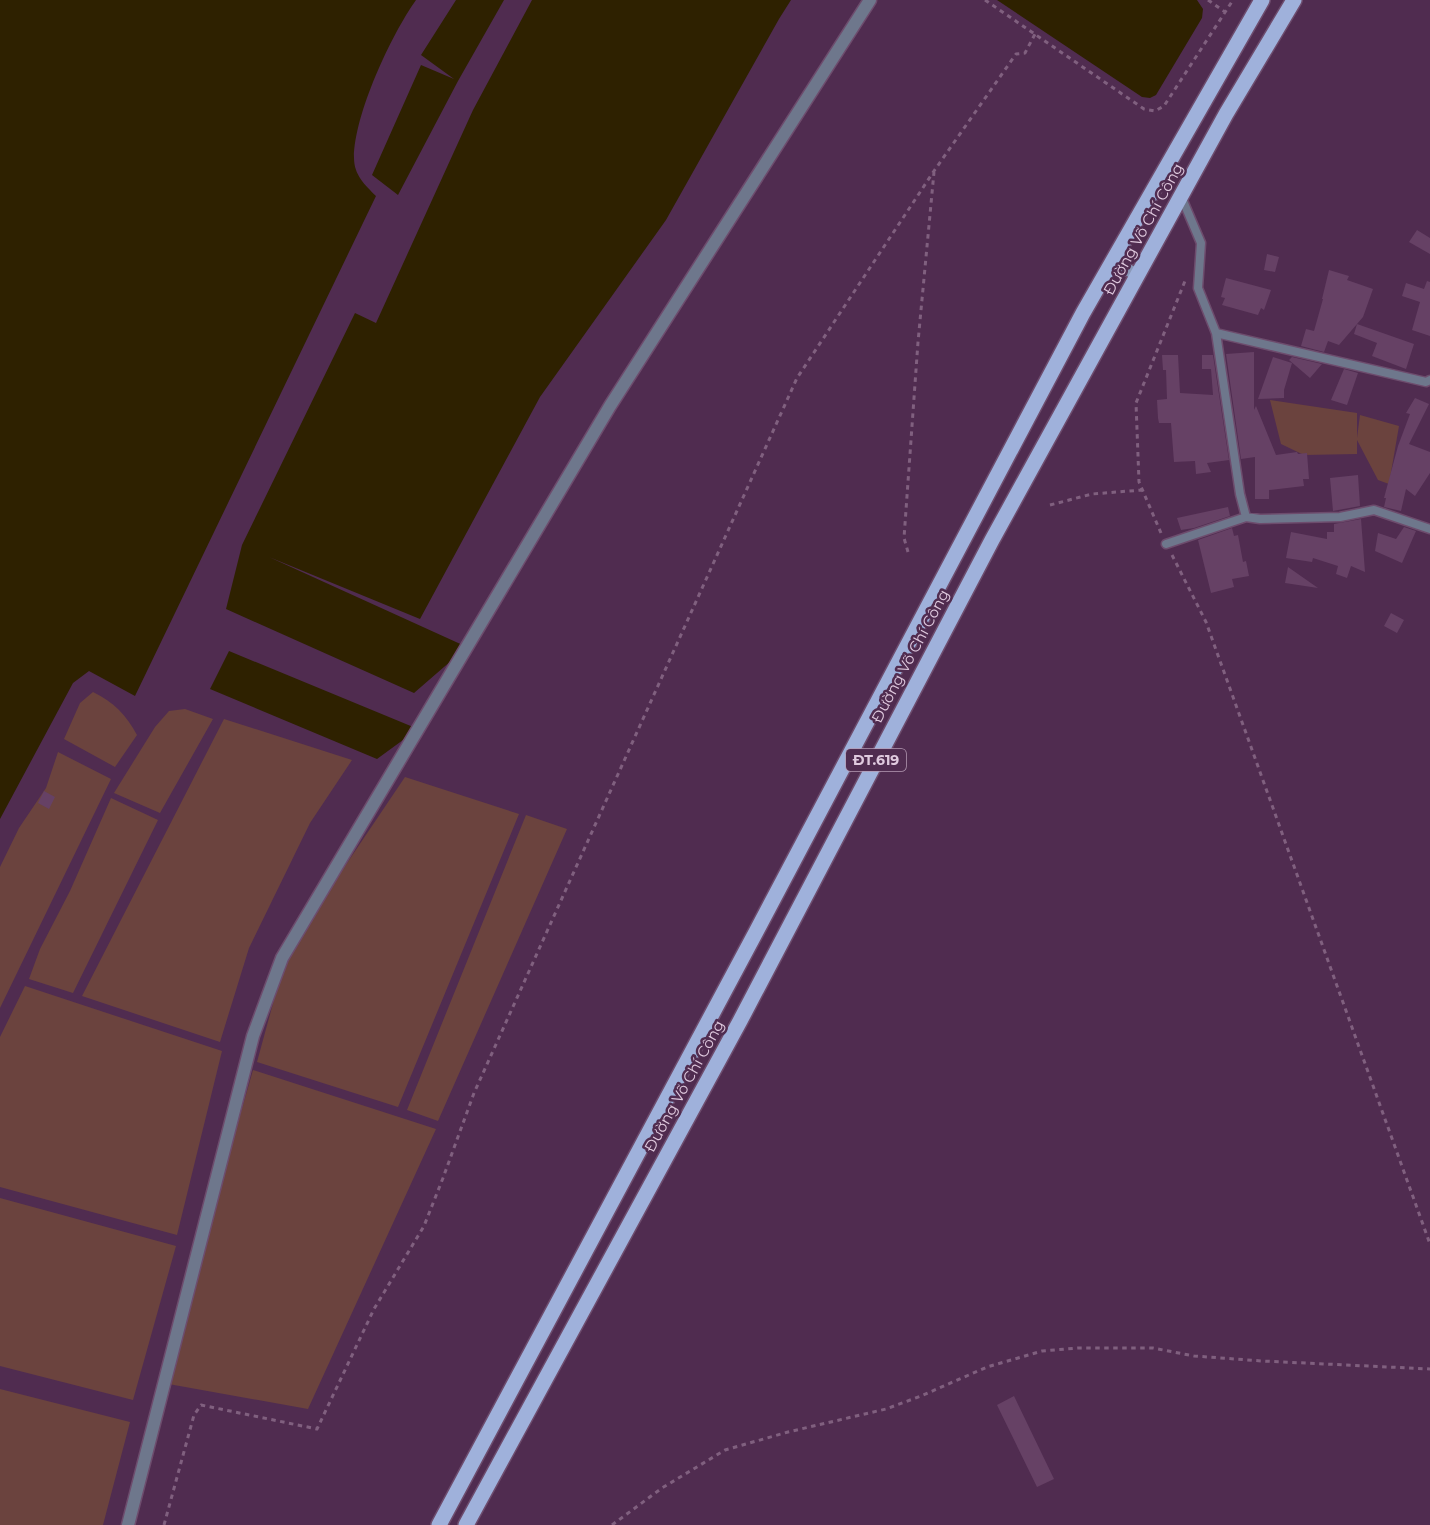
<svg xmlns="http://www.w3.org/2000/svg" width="1430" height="1525" font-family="Montserrat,sans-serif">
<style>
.green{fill:#6b433e}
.water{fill:#2e2100}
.building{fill:#664165}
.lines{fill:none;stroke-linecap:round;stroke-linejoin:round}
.lane-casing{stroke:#6d4c6d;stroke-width:11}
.street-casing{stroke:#6d4c6d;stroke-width:15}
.secondary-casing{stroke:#6d4c6d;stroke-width:15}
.primary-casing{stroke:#6d4c6d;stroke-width:18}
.path{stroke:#80607f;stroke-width:3;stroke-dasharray:4.5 4.5;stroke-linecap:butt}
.lane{stroke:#6e778c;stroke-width:8}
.street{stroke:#6e778c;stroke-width:12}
.secondary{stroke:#8a98b8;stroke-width:12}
.primary{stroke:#9fb1db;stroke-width:15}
.labels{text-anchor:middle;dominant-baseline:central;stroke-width:5;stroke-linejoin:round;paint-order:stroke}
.shield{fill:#502c50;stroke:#b59bb4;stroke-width:1.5}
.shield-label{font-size:14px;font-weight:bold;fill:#e0cadf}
.street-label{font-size:15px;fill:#e0cadf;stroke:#502c50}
</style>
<rect width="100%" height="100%" fill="#502c50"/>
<path class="green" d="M1270,400L1357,413V438L1360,415L1399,426L1389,484L1378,480L1357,440V454L1304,455L1281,444Z
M93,692C114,702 126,715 137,735L115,767L64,739L80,703Z
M185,709L213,719L160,813L114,793L155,727L169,711Z
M224,719L352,760L310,823L249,948L220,1042L82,996Z
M58,752L111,779L0,1008V867L19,828L46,788Z
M405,777L519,814L398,1107L257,1062L287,952Z
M111,798L158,820L73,993L29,979L40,949L70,891Z
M526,815L567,829L438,1121L407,1110Z
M25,986L222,1051L177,1235L0,1187V1037Z
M253,1070L436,1129L308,1409L163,1383Z
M0,1198L176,1246L133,1400L0,1366Z
M0,1389L130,1422L103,1525H0Z"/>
<path class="water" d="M0,0H416C391,35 354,115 354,158C354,175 365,185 376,196L135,696L89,671L73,683L0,819Z
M456,0H504L458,81L398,195L372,175L421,65L454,79L421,55Z
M532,0H791L779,19L666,220L540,397L420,619L269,557L467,647L414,693L226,609L242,545L355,313L376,323L473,110Z
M997,0H1197L1203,9L1202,18L1156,95L1150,98L1142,97Z
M229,651L418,729L377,759L210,689Z"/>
<path class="building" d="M1417,230L1430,238V254L1409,242Z
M1267,254L1279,257L1275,272L1264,270Z
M1329,270L1349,276L1347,280L1373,289L1363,317L1339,345L1328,341L1324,352L1301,346L1306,329L1314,331L1323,299H1322Z
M1226,278L1271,290L1264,310L1261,308L1258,315L1222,305L1225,298L1221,297Z
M1427,281L1430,282V336L1412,330L1420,302L1402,296L1406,283L1424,289Z
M1357,324L1414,344L1406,369L1372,356L1377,343L1354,334Z
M1254,352V410L1256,406L1276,455L1297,452L1298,454L1307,453L1309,479H1303L1304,486L1269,490V499H1255V457L1241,459L1226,354Z
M1162,355H1178L1180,393L1213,395L1211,369H1202V355H1213L1229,460L1207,463L1211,472L1196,474L1195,461L1174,462L1171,423H1159L1158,418L1157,400L1167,399L1166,370H1163Z
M1273,357L1292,363L1284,390V398L1258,399Z
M1292,357L1322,364L1310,378L1289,360Z
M1344,369L1358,373L1347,405L1331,400Z
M1415,398L1429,404L1409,444L1430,452V473L1415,496L1406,489L1401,511L1384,507L1386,498H1384L1398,446L1410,414L1406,413Z
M1358,475L1360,506L1333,511L1330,478Z
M1228,507L1230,516L1194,528L1181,530L1177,518Z
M1361,519L1365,572L1351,566L1347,578L1336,574L1338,566L1313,558L1312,562L1286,558L1291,532L1327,539V532H1334V524Z
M1404,527L1416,531L1402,563L1375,551L1378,533L1396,539Z
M1232,528L1234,536L1238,535L1243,562L1246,561L1249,576L1232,579L1234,587L1211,593L1198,540Z
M1288,567L1318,588L1285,583Z
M1391,613L1404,620L1397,633L1384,626Z
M44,791L55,797L49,809L38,803Z
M1014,1396L1054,1479L1037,1487L997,1405Z"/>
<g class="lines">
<defs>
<path id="lane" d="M1181,196L1201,243L1198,288L1216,333
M1430,380L1426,382L1216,333L1240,494L1246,517L1260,519L1340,517L1374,510L1430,529
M1166,544L1246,517"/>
<path id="street" d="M128,1525L253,1036L282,958L610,406L870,0"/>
<path id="secondary" d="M1112,262L1138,275"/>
<path id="primary" d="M439,1525L756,932L1083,313L1262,0
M466,1525L740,1021L992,540L1226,114L1294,0"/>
</defs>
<use href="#lane" class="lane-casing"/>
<use href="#street" class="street-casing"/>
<use href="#secondary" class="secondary-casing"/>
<use href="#primary" class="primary-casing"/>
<path class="path" d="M985,0L1144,109L1155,111L1164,106L1233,0
M1208,0L1225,12
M1050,505L1092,494L1142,490
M1161,533L1139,482L1136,403L1185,281
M908,552L904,538L918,342L934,172
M1172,555L1206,622L1430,1244
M164,1525L194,1415L201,1405L317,1429L374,1309L424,1226L443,1178L474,1093L797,378L934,171L1016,54L1025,53L1035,34
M612,1525L662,1488L725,1450L788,1432L886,1409L921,1396L987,1367L1042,1351L1078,1348H1153L1194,1356L1262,1361L1430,1369"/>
<use href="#lane" class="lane"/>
<use href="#street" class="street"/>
<use href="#secondary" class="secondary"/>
<use href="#primary" class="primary"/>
</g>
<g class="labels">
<rect class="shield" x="846" y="749" width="60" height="22" rx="4.5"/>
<g class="shield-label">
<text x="876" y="760">ĐT.619</text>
</g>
<g class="street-label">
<text transform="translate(1143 229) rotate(-61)">Đường Võ Chí Công</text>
<text transform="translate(910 656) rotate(-62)">Đường Võ Chí Công</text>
<text transform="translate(684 1086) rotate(-61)">Đường Võ Chí Công</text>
</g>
</g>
</svg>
